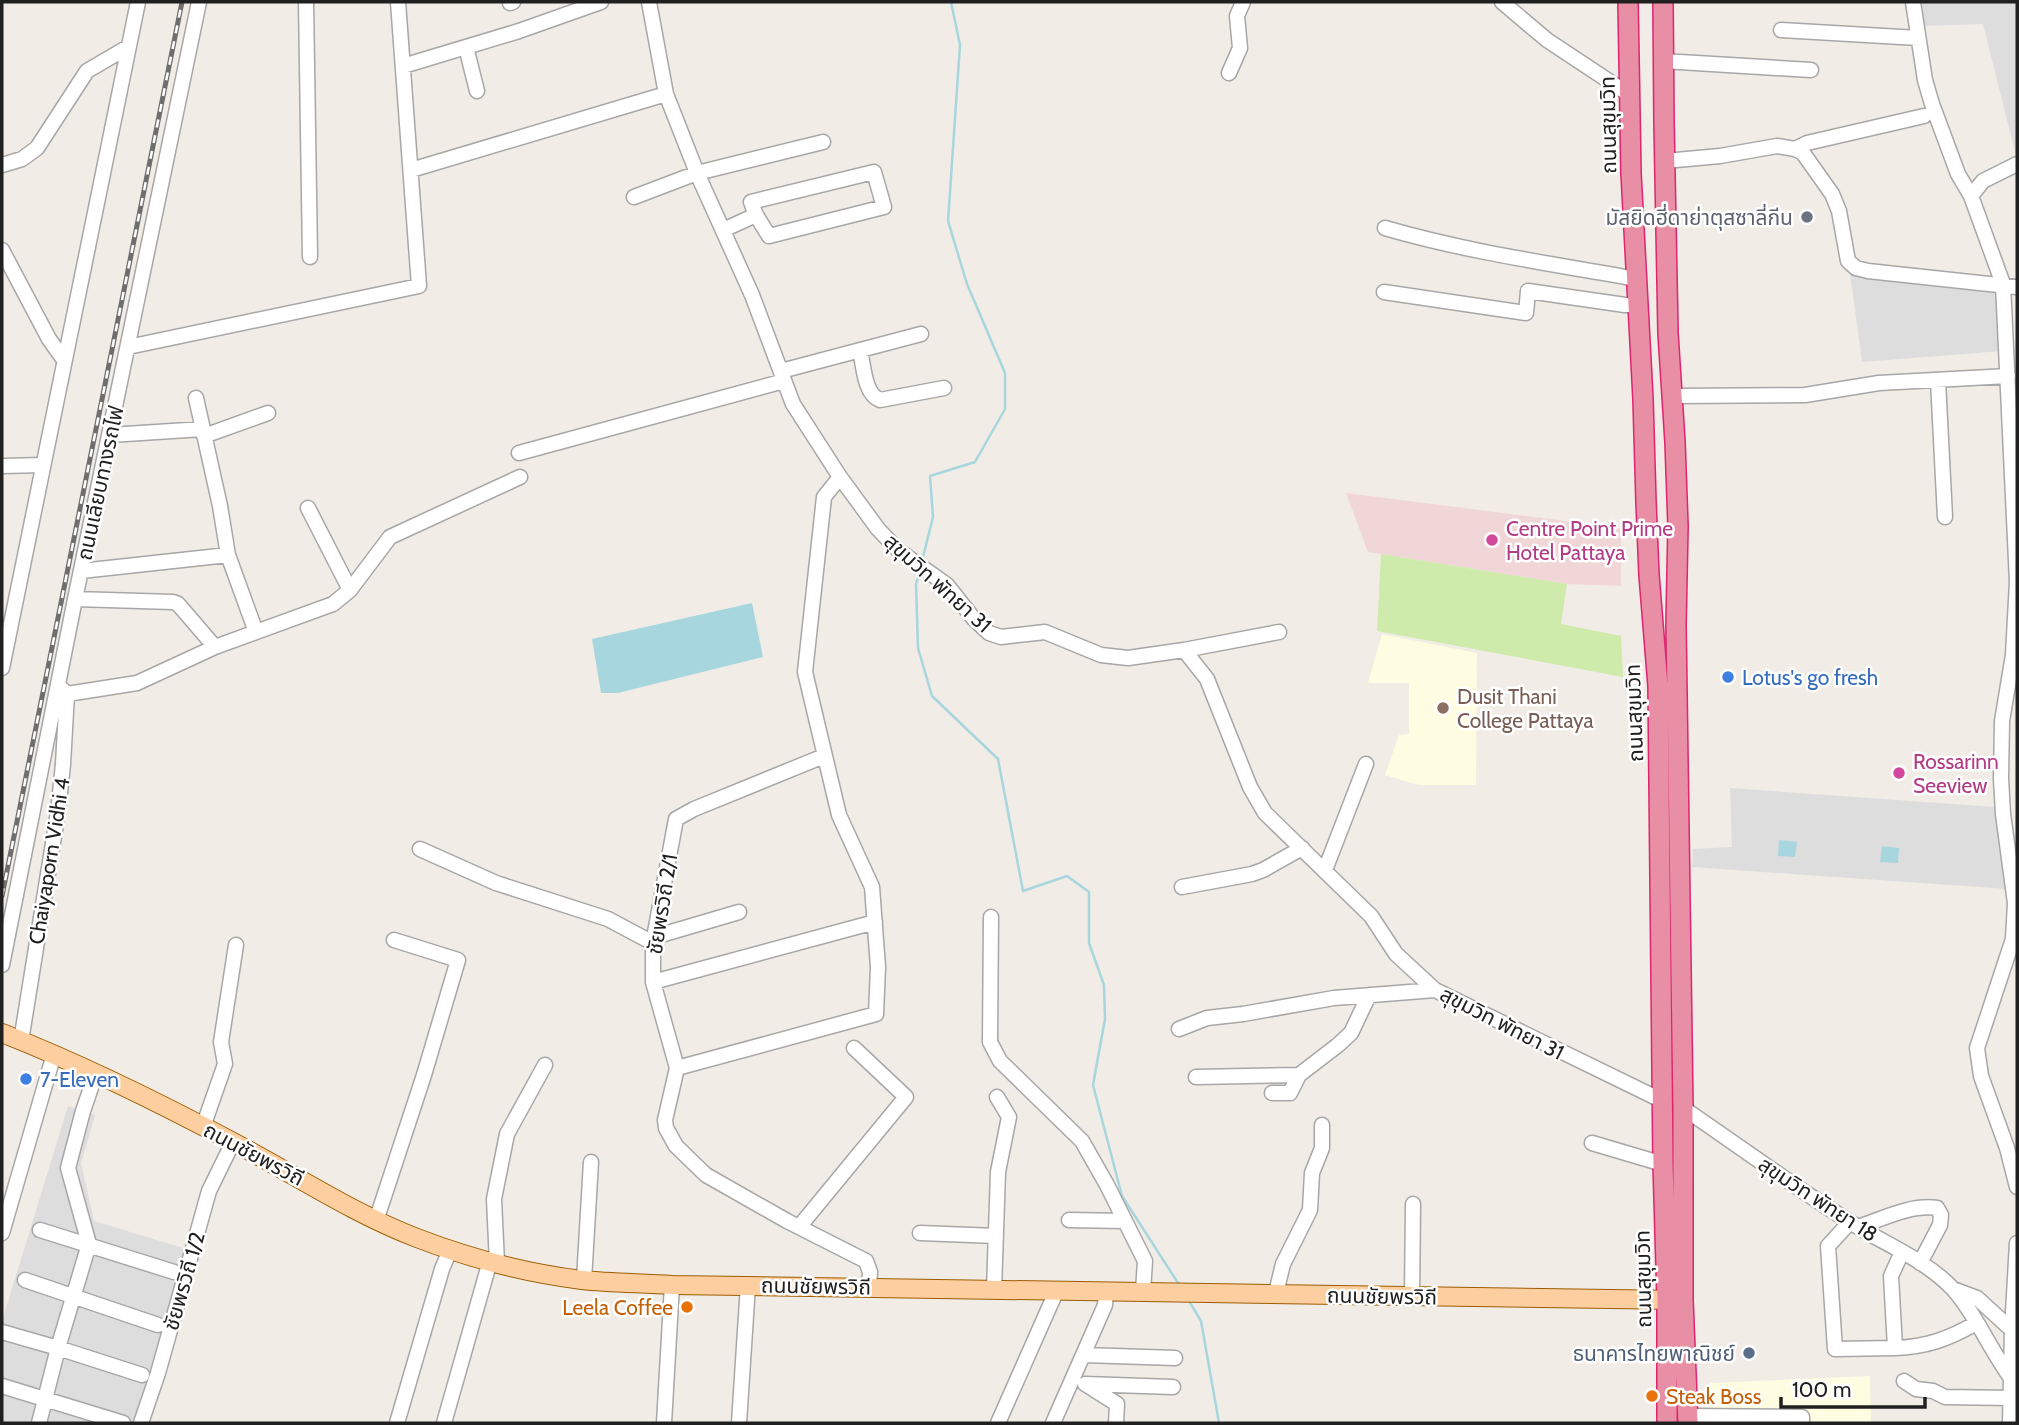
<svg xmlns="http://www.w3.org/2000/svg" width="2019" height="1425" font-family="Cabin,'Noto Sans Thai',sans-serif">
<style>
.residential{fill:#dedddd}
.commercial{fill:#f1d6d7}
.education{fill:#fffde1}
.grass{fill:#cfebac}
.water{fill:#a7d6de}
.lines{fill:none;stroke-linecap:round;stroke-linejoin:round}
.stream{stroke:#a7d6de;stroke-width:2.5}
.minor-casing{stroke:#a7a7a7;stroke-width:17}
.major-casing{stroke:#9c5d00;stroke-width:20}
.highway-casing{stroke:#dd2571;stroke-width:22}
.minor{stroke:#fff;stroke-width:14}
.major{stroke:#fdce9f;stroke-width:18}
.highway{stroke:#e88ea5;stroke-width:19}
.rail-casing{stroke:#6e6e6e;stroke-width:5}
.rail{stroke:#fff;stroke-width:2.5;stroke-dasharray:8;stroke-linecap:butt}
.worship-dot{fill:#6b7280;stroke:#fff;stroke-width:2.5}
.hotel-dot{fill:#d1479c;stroke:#fff;stroke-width:2.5}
.shop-dot{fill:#3f7fe0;stroke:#fff;stroke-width:2.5}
.education-dot{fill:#8d6e63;stroke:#fff;stroke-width:2.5}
.food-dot{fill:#e8710a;stroke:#fff;stroke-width:2.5}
.service-dot{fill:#5c6f8a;stroke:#fff;stroke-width:2.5}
.labels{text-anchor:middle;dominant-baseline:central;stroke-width:5;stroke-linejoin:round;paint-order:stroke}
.street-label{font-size:21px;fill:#202020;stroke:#fff}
.worship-label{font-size:21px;fill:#5b616d;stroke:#fff;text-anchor:end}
.hotel-label{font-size:21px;fill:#b23c85;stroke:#fff;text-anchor:start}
.shop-label{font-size:21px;fill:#366cbe;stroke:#fff;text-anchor:start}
.education-label{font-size:21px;fill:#785e54;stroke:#fff;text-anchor:start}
.food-label{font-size:21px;fill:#c56008;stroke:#fff;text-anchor:end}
.service-label{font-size:21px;fill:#4e5e75;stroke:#fff;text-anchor:end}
</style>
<rect width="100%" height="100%" fill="#f1ece6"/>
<path class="residential" d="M1922,2H2017V156H2016L1983,24L1924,26Z
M1850,273L1876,279L1998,285L2002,351L1862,362Z
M1730,788L1995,807L2007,889L1692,867L1693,849L1732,847Z
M68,1106L95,1115L81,1163L94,1221L190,1250L138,1423H2V1321Z"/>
<path class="commercial" d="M1346,493L1621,528V586L1567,584L1368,552Z"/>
<path class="education" d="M1382,634L1477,653L1476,785H1419L1385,775L1399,735L1409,734V683H1368Z
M1870,1376L1871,1423H1710V1383Z"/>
<path class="grass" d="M1381,554L1567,584L1561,624L1621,636L1623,677L1377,631Z"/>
<path class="water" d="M752,603L763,657L618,693H601L592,639Z
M1779,840L1797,842L1795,857L1778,856Z
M1882,846L1899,848L1898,863L1880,862Z"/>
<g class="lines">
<path class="stream" d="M922,561L933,517L930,476L975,462L1005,409V373L967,284L948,221L960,45L951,2
M920,571L916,584L918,648L932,696L998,759L1023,891L1067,876L1089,892V943L1104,985L1105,1019L1093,1085L1122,1196L1180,1286
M1189,1301L1201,1321L1219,1423"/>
<defs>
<path id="minor" d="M306,2L310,257
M649,2L666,94L697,173L752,295L793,404L840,477L878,529L899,551L947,585L974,619L989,633L1001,637L1045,632L1101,655L1128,658L1184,650L1207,679L1250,787L1265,813L1371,916L1396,954L1435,990L1663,1101
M1502,2L1547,40L1630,95
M1913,2L1925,80L1932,104L1958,174L1971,196L2003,284L2017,582L2013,655L2002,721L2001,779L2003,814L2015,903L2013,939L1977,1048L1981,1076L2007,1148L2017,1187
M510,3L513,2
M1781,30L1918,38
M466,47L477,91
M1663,61L1811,70
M403,66L519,31L601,2
M1229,73L1240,48L1237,16L1243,2
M1795,149L1807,143L1924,116
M1665,161L1720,156L1777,146L1795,149L1803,153L1832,194L1839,211L1848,261L1856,268L1868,271L2017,287
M2,165L22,159L37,148L87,71L128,47
M411,170L666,94
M874,172L884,207L769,236L756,215L751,202Z
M1971,196L1983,181L2017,164
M634,197L697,173L823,142
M1385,228C1467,252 1553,264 1637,279
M723,230L756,215
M2,250L49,339L64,360
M1384,292L1526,313L1528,291L1625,305H1638
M128,347L419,286L398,2
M860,351C864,366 864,394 880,400L944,388
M781,371L921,334
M1938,381L1945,517
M1673,396L1805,395L1879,383L2008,376
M196,398L220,506L228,555L256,632
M110,435L203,429
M204,436L268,413
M519,453L784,381
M2,466L43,465
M308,508L350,590
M81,571L228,555
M75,599L173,602L178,604L215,647
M1184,650L1279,632
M2,668L138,2
M67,694L137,683L215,647L333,604L350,590L390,537L520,477
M824,756L694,809L676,819L653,943V982L677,1068L665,1120L666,1128L676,1146L706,1175L787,1221L866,1261L870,1272L869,1287
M420,849L496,883L608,919L653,943
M1325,870L1366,764
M1182,887L1252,874L1263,870L1302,848
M991,917L990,1042L1000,1061L1082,1141L1107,1185L1145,1261L1143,1291
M654,937L739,912
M2,965L75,599L199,2
M653,982L875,922
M1179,1029L1207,1018L1243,1014L1334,998L1435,990
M21,1041L58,812L63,764L67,694L61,688
M677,1068L876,1014L878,967L872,887L839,815L805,672L824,497L840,477
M1196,1077L1299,1075L1338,1045L1351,1033L1369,995
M1272,1093H1290L1299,1075
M1683,1108C1739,1146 1793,1186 1850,1222C1884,1244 1925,1259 1953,1289C1975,1313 1991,1351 2011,1378
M203,1127L225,1064L221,1042L236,945
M1592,1143L1663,1164
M1069,1220L1125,1221
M376,1221L424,1075L458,960L394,940
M1850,1222L1828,1246L1835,1349L1895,1348L1891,1276L1902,1252
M799,1227L906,1097L854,1048
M1858,1227C1882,1219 1911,1204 1937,1208L1941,1215L1940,1225L1920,1263
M40,1230L174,1272
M2,1233L54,1054
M920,1233L996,1236
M497,1263L494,1199L507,1134L545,1065
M25,1280L158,1325
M584,1280L591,1162
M1953,1289L1977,1298L2012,1330
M994,1290L998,1172L1009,1117L997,1097
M1276,1293L1283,1264L1310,1210L1312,1173L1322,1148V1125
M1412,1297L1413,1204
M2,1332L58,1348L142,1375
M1895,1348C1926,1347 1949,1339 1976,1323
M1084,1355L1175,1358
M1904,1381L1916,1389L1933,1391L1945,1397L2010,1398
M1085,1384L1173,1387
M1087,1385L1117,1404L1116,1423
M2,1386L123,1423
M1688,1416L1802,1417V1423
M39,1423L58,1348L89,1244L68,1168L83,1111L96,1073
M141,1423L158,1373L209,1191L233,1142
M397,1423L442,1269L450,1250
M444,1423L490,1261
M664,1423L672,1285
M739,1423L748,1285
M998,1423L1056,1292
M1053,1423L1105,1305L1106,1291
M2010,1423L2012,1330L2017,1243"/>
<path id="major" d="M2,1033C81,1064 158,1102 233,1142C294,1174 352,1213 417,1238C469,1258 526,1273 582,1280C611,1283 642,1283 672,1285L1680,1300"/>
<path id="highway" d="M1628,2L1631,173L1643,399L1646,502L1649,575L1658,686L1663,1164L1667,1300V1423
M1663,2L1664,123L1668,333L1675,442L1678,526L1676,625L1683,1108V1300L1688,1423"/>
</defs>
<use href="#minor" class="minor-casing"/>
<use href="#major" class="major-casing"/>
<use href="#highway" class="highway-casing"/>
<use href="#minor" class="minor"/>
<use href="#major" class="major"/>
<use href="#highway" class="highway"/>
<defs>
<path id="rail" d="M2,896L182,2"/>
</defs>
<use href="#rail" class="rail-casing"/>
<use href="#rail" class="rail"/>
</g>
<circle class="worship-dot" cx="1807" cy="217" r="7"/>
<g class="hotel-dot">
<circle cx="1492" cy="540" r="7"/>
<circle cx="1899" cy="773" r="7"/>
</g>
<g class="shop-dot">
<circle cx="1728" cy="677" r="7"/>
<circle cx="26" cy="1079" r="7"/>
</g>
<circle class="education-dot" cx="1443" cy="708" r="7"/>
<g class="food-dot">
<circle cx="687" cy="1307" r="7"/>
<circle cx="1652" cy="1396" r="7"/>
</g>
<circle class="service-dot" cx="1749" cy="1353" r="7"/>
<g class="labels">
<g class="street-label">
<text transform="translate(1608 125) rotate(-91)">ถนนสุขุมวิท</text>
<text transform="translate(100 483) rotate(-78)">ถนนเลียบทางรถไฟ</text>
<text transform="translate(938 583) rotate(42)">สุขุมวิท พัทยา 31</text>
<text transform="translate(1634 713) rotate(-92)">ถนนสุขุมวิท</text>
<text transform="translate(49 861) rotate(-81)">Chaiyaporn Vidhi 4</text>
<text transform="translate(662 904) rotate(-81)">ชัยพรวิถี 2/1</text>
<text transform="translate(1502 1023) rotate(27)">สุขุมวิท พัทยา 31</text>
<text transform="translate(254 1154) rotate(28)">ถนนชัยพรวิถี</text>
<text transform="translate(1818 1199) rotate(33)">สุขุมวิท พัทยา 18</text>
<text transform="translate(1643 1279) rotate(-91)">ถนนสุขุมวิท</text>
<text transform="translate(184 1281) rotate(-74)">ชัยพรวิถี 1/2</text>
<text transform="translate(816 1286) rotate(1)">ถนนชัยพรวิถี</text>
<text transform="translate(1382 1296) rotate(1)">ถนนชัยพรวิถี</text>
</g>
<g class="worship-label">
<text x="1793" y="217">มัสยิดฮี่ดาย่าตุสซาลี่กีน</text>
</g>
<g class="hotel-label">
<text x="1506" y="528">Centre Point Prime<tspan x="1506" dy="24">Hotel Pattaya</tspan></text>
<text x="1913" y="761">Rossarinn<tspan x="1913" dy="24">Seeview</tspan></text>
</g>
<g class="shop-label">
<text x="1742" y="677">Lotus's go fresh</text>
<text x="40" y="1079">7-Eleven</text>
</g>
<g class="education-label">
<text x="1457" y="696">Dusit Thani<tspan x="1457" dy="24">College Pattaya</tspan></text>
</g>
<g class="food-label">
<text x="673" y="1307">Leela Coffee</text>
<text x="1666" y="1396" text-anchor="start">Steak Boss</text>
</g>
<g class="service-label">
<text x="1735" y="1353">ธนาคารไทยพาณิชย์</text>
</g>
</g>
<rect width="2019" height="1425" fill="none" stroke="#202020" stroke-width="7"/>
<path d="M1781 1397v10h144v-10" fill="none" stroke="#202020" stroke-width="3.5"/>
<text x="1792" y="1397" font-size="21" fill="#202020" stroke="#ffffff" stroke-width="5" paint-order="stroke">100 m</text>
</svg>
